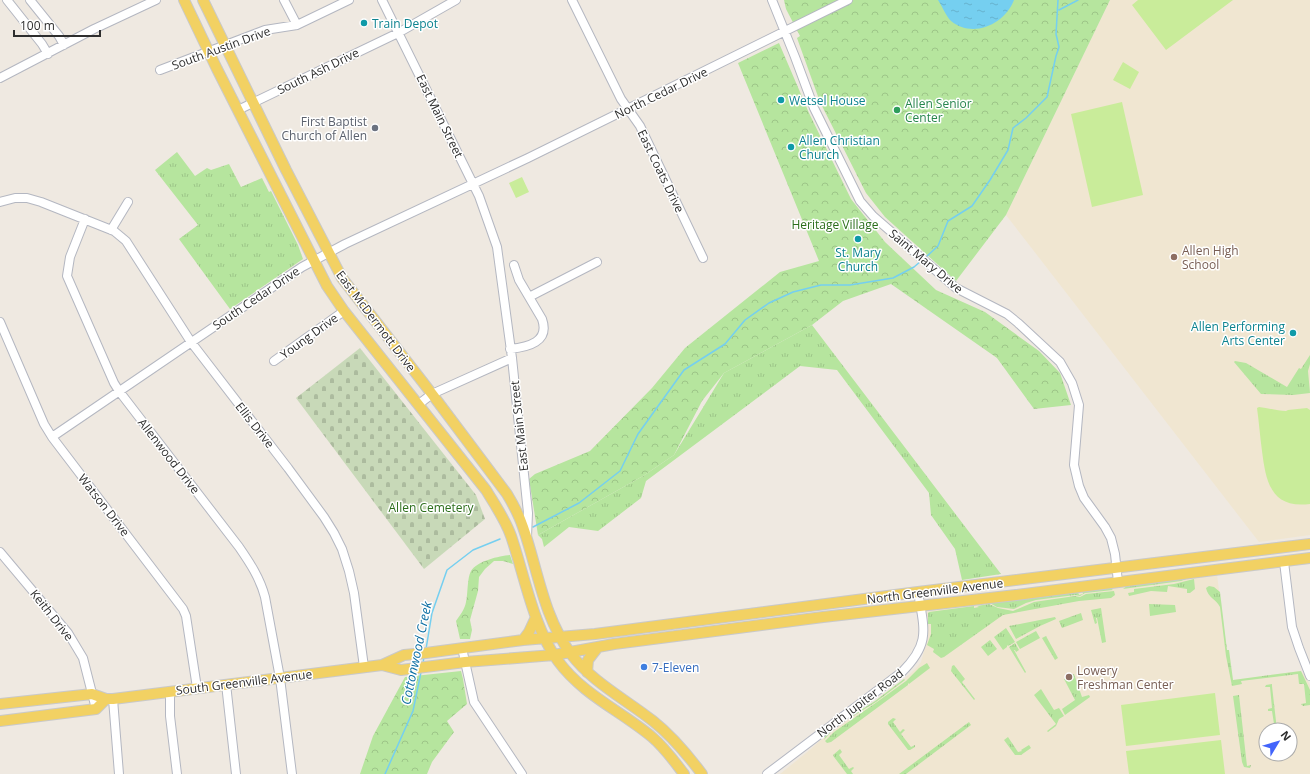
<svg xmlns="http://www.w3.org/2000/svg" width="1310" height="774" font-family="'Open Sans',sans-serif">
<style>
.education{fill:#f0e6d1;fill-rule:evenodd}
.grass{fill:url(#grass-tufts)}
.forest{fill:url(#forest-crowns)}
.cemetery{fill:url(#cemetery-stones)}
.pitch{fill:#c9ec9a}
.water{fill:url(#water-ripples)}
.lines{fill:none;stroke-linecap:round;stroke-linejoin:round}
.stream{stroke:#75cff0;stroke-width:1.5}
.minor-casing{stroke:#b4b7c1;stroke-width:10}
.major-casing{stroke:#c9c9c9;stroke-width:12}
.minor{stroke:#fff;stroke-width:8}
.major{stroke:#f2d163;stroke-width:10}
.culture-dot{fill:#0f9aa8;stroke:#fff;stroke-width:1.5}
.leisure-dot{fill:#2e9e5b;stroke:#fff;stroke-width:1.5}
.worship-dot{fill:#6b7280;stroke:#fff;stroke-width:1.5}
.education-dot{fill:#8d6e63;stroke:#fff;stroke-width:1.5}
.shop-dot{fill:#3f7fe0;stroke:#fff;stroke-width:1.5}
.labels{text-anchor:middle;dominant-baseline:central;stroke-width:3;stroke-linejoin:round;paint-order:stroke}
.culture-label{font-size:12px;fill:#0d838f;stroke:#fff;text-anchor:start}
.street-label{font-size:12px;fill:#2e2e2e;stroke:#fff}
.leisure-label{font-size:12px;fill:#27864d;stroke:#fff;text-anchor:start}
.worship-label{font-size:12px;fill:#5b616d;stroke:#fff;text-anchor:end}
.park-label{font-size:12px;fill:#2c6e1b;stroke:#fff}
.education-label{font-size:12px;fill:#785e54;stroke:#fff;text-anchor:start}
.shop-label{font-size:12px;fill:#366cbe;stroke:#fff;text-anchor:start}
.water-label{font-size:13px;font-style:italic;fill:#0d6fa3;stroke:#fff}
</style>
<defs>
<pattern id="grass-tufts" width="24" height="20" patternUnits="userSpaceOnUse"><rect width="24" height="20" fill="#b6e59e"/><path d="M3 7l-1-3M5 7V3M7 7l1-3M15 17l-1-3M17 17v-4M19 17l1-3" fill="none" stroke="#9dc588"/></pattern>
<pattern id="forest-crowns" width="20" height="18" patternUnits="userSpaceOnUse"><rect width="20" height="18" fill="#b6e59e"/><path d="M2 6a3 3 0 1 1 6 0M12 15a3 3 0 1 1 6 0" fill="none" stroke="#9dc588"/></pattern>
<pattern id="cemetery-stones" width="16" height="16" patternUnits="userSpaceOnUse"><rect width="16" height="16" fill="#c8d9b8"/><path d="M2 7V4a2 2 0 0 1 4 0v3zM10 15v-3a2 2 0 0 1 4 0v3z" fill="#acbb9e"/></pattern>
<pattern id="water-ripples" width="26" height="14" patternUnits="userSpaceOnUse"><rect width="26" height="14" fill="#75cff0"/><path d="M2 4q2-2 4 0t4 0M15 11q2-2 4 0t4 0" fill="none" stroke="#66b2ce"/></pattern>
</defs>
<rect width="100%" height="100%" fill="#efe9e1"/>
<path class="education" d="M1110,0H1310V535L1259,542L1006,215Z
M1217,575L1227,650L1233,680L1299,671L1303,673L1310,685V774H780L811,749L827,734L875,701L910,674L917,667L921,662L928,637L926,614L929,610ZM1266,730H1290V754H1266Z"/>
<path class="grass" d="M177,152L195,176L207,168L211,170L229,164L241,187L262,178L269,192L271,191L298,245L303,259L230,309L179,239L198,225L155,170Z
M812,325L1001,574L962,580L955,549L931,515L929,493L837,370L800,366L646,481L641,498L598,531L569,527L544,547L542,539L538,535L643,476L674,455L724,373Z
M1310,355V364L1308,371L1310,393L1293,395L1261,394L1234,362L1235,361L1246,363L1287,387L1299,368L1301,369Z
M1189,578L1181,581L1123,589L1127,586Z
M1194,579L1195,589L1190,593H1187V589L1168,586L1167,592L1151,591L1129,596L1128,593L1134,592V589L1174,584Z
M1209,586L1214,587L1220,592L1227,650H1229L1233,680L1301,671L1310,690V705L1303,706L1301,704L1306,703L1304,684H1299L1298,674L1241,681L1242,684L1232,686L1226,656L1220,607C1216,599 1208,598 1206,588Z
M1110,588L1113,590L1085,593L1080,596L1075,595L1036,600L1026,603L1014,609L997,607L990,603L1078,592L1079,595L1083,594L1082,591L1102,589L1104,590V589Z
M1114,591L1115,595L1111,598L1079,601L1003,615L944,657L941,658L933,652L934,649L927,645L931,634V624H928V613L929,612L974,606V608L979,607L977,606L989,604L998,608L1013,611L1034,602L1075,596L1080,597L1086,594Z
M1149,604L1175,605L1176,612L1150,616Z
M1101,608L1106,642L1102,643L1097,618H1096L1097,623L1095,624L1091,610Z
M1081,613L1083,620L1062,628L1059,621Z
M1055,617L1056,619L1040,626L1016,639L1009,626Z
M1006,628L1015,642L1008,646L1007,645V647L1003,650L994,637Z
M1036,631L1040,638L1020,649L1016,642Z
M1046,636L1058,658L1055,660L1042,638Z
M990,640L997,649L988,656L981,647Z
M1015,643L1019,650L1016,652L1015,650H1014L1026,672L1025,673L1009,647Z
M927,663L930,668L909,684L908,683V685L831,742L827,743L825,741L834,732L877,702L906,681L919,668Z
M954,665L965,679L962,682L975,699L974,700L951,671L952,666Z
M1074,674L1082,697L1089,695L1090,697L1065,715L1062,709L1075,700L1064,679Z
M904,679L905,680L876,702L842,723L830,733L824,740L826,734L842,722L875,701Z
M1272,684V686L1277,730H1275L1274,727H1270V725L1274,724L1272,711H1268V709L1272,708L1270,687H1265L1266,685Z
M1041,689L1054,710L1059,708L1064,716L1059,719L1056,726L1048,732L1047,731L1056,724L1034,695Z
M1239,695L1247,766L1251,765L1250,768L1244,767L1242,762L1233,696Z
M893,718L896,719L893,722L900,732L903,729L905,730L901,734L911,747L915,745V747L910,750H908L888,724V722Z
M969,722L971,725L906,774H899Z
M1008,737L1018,752L1022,751L1021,750L1029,745L1031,748L1021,755H1015L1004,740Z
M840,749L842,752L839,755L849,769L853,767L854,768L851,771L853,774H847L834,757L833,755Z"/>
<path class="forest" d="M784,0H1110L1006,215L956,281L885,217L866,193L820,102L797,38L800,36L786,9Z
M779,43L809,113L851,199L885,242L936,290L985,312L1039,351L1060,373L1071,405L1034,409L997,358L891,284L843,301L812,325L724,373L702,401L674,455L643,476L538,535L529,479L535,474L590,451L652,388L685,348L780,272L819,261L738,63Z
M510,555L513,564L503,561H494L485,569L479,577L478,591L470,620L472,630L470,639H460L456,621C460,615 465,609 466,602C468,593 467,578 471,571C477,561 499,556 510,555Z
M461,671L463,679L467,704L447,721L454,732L432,762L427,774H360L373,736L405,677Z"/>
<path class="cemetery" d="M360,348L476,495L485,519L424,569L296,398Z"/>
<path class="pitch" d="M1138,0H1233L1166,50L1132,5Z
M1123,62L1139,72L1130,89L1113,80Z
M1122,102L1143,195L1092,207L1071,114Z
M522,177L529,192L516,198L509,183Z
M1259,407C1269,408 1278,411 1286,411L1288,410L1307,408L1310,410V504C1271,509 1266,482 1262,451C1260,437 1259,422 1257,408Z
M1215,693L1220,735L1126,746L1121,705Z
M1221,740L1225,774H1129L1126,751Z"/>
<path class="water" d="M938,0H1014C1005,24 973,39 951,21C946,16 942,6 938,0Z"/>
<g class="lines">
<path class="stream" d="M1059,10L1078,0
M926,257L938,246L948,221L972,206L990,180L1008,150L1013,128L1026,118L1047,97L1056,56L1059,47L1056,34L1058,0
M533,527L579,503L620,471L638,434L684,370L725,344L745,320L769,303L793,292L821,285H850L893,278L914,267L921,261
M426,649L432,613L447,570L473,550L500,539
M423,664L424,656
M385,774L413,711L421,672"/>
<defs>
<path id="minor" d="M7,0L42,44L48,54
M30,0L59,36L64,45
M284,0L297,25
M382,0L479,196L497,247L512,358L528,513L527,537
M572,0L621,99L640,126L703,258
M772,0L795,57L814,108L860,201L873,216L956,288L1007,314L1018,323L1060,362L1072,383L1079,405L1074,465L1079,486L1084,498L1105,527L1111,538L1115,554L1118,582
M160,70L265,30L297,25L349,0
M0,78L94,29L156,0
M238,110L398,33L456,0
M0,202L15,198H27L41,202L114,231L126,241L191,342L288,468L324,517L334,533L342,549L349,571L354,593L364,667
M85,219L70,257L67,276L114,383L119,391L239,547C250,563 260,578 265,597L280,678L292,774
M111,230L128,202
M529,297L597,262
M0,322L44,424L52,437L183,609L186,616L197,688
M510,349C528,347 550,342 542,319L519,280L514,265
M274,361L344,311
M419,404L432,394L512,358
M52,437L302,267L345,244L528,158L848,0
M0,552L68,633L83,658L96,709
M1284,562L1292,627L1299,648L1310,676
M462,648L474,702L522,774
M226,684L236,774
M170,691V716L177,774
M113,699L119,774
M767,774L902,672C931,643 924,629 918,592"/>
<path id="major" d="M184,0L217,69L327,286L344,311L486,490C495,505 505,519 511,536C524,574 534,629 558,661C583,695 621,711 652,737C665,748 674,761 684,774
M203,0L286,170L342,278L432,394L507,494C513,504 519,515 523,527C538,570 543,616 571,654C592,682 625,699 653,721C672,736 687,754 702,774
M523,640L529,632L536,617
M382,665L401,670L465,662L554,655L614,644L823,617L1016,595L1310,558
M587,672L588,660L598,647
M0,704L92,694L106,699H113L382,665L404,655L426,653L523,640L595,634L918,592L1310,544
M0,721L96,709L106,699"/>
</defs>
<use href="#minor" class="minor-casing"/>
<use href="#major" class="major-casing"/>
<use href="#minor" class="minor"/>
<use href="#major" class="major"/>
</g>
<g class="culture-dot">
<circle cx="364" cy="23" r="4"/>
<circle cx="781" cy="100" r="4"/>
<circle cx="791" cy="147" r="4"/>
<circle cx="858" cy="239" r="4"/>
<circle cx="1293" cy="333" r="4"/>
</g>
<circle class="leisure-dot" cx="897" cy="110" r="4"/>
<circle class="worship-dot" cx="375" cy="128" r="4"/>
<g class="education-dot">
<circle cx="1174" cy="257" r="4"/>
<circle cx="1069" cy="677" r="4"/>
</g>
<circle class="shop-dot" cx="644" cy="667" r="4"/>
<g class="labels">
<g class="culture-label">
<text x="372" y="23">Train Depot</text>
<text x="789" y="100">Wetsel House</text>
<text x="799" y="140">Allen Christian<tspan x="799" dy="14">Church</tspan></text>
<text x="858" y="252" text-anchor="middle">St. Mary<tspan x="858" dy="14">Church</tspan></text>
<text x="1285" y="326" text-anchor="end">Allen Performing<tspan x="1285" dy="14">Arts Center</tspan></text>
</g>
<g class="street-label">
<text transform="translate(221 48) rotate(-20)">South Austin Drive</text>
<text transform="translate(318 71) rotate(-26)">South Ash Drive</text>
<text transform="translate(661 93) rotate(-26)">North Cedar Drive</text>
<text transform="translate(440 116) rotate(64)">East Main Street</text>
<text transform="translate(661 171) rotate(64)">East Coats Drive</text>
<text transform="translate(926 261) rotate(40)">Saint Mary Drive</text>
<text transform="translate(256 298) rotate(-34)">South Cedar Drive</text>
<text transform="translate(376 321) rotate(53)">East McDermott Drive</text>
<text transform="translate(309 336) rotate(-36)">Young Drive</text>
<text transform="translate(255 425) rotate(52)">Ellis Drive</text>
<text transform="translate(519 426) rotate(-96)">East Main Street</text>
<text transform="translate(169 456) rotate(52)">Allenwood Drive</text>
<text transform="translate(104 505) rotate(52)">Watson Drive</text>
<text transform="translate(935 591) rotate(-7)">North Greenville Avenue</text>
<text transform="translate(52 615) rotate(52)">Keith Drive</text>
<text transform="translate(244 682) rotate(-7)">South Greenville Avenue</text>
<text transform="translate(860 703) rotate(-37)">North Jupiter Road</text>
</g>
<g class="leisure-label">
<text x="905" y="103">Allen Senior<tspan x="905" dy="14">Center</tspan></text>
</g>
<g class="worship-label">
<text x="367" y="121">First Baptist<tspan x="367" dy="14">Church of Allen</tspan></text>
</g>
<g class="park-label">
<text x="835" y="224">Heritage Village</text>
<text x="431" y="507">Allen Cemetery</text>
</g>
<g class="education-label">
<text x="1182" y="250">Allen High<tspan x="1182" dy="14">School</tspan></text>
<text x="1077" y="670">Lowery<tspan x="1077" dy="14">Freshman Center</tspan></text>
</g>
<g class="shop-label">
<text x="652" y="667">7-Eleven</text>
</g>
<g class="water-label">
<text transform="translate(416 653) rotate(-78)">Cottonwood Creek</text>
</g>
</g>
<g transform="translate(1278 742) rotate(52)"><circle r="19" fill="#ffffff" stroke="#ababab"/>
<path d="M0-3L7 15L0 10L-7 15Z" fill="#4264fb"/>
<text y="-6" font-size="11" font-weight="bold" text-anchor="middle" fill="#2e2e2e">N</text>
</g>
<path d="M14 30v6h86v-6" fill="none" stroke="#2e2e2e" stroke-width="2"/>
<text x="20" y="30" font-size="12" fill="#2e2e2e" stroke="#ffffff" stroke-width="3" paint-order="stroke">100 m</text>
</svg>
